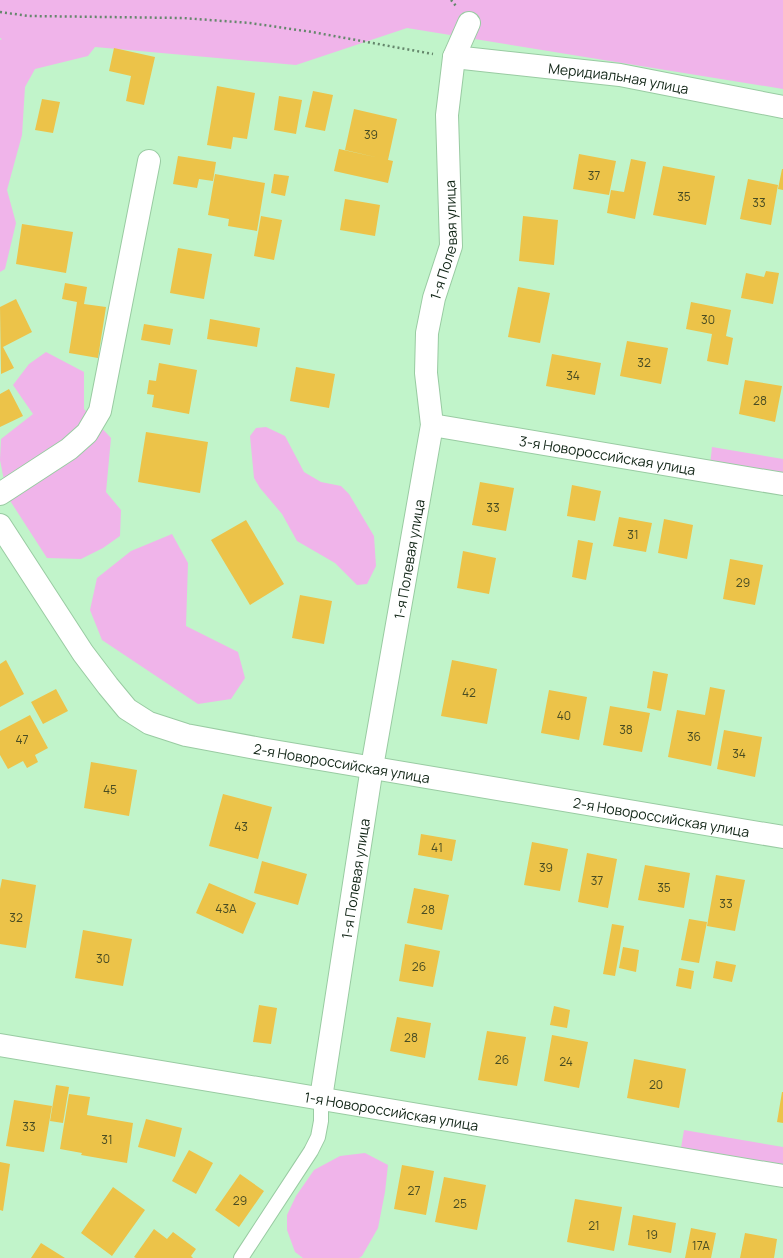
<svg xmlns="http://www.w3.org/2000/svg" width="783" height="1258" font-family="Manrope,sans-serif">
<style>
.green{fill:#f0b4ea}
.building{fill:#ecc349}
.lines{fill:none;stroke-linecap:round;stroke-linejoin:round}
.service-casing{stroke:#99cba2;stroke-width:16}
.minor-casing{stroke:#99cba2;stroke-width:24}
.path{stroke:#65876c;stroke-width:2.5;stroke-dasharray:2 3;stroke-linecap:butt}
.service{stroke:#fff;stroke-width:14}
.minor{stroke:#fff;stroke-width:22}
.labels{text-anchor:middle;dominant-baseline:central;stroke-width:3;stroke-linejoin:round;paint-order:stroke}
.number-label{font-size:12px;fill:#484c23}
.street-label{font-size:14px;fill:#112516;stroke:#fff}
</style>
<rect width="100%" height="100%" fill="#c1f4ca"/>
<path class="green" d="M0,0H783V89L407,28L296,65L95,47L88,56L35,69L25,87L22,135L7,190L16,223L5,269L0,272V40L2,39L0,38Z
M46,352L84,372V409L111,438L106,492L121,510L120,536L103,548L81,559L47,558L7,496L0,460L1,439L33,414L13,385L29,364Z
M266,427L285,436L304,472L321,482L341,486L349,494L374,536L376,566L367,584L357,585L335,563L297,541L282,514L260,488L254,478L250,436L256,428Z
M712,447L783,459V477L710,465Z
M172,534L188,563L186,626L238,652L245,678L231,699L198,704L102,640L90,610L97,578L131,551Z
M684,1130L783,1147V1165L681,1148Z
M365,1153L388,1165L385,1192L378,1228L362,1256L359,1258H303L295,1252L287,1230V1215L296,1196L314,1170L340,1156Z"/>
<path class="building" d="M114,48L155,57L144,105L126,101L131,76L109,71Z
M217,86L255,93L247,139L233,137L231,149L207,145Z
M313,91L333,95L325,131L305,127Z
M279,96L302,100L296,134L274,130Z
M42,99L60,102L53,133L35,130Z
M354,109L397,119L388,160L345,150Z
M339,149L393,161L388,183L334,171Z
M579,154L616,161L609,195L573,189Z
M178,156L216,162L213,181L199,179L197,188L173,184Z
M631,159L646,162L635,219L607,213L611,190L624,192Z
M663,166L715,176L706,225L653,215Z
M782,169H783V190L778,189Z
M215,174L265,183L257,231L228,226L229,219L208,215Z
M274,174L289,176L285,196L271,193Z
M748,179L778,185L771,225L740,219Z
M345,199L380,205L375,236L340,230Z
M261,216L282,220L274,260L254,256Z
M523,216L558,220L554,265L519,261Z
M22,224L73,232L66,273L16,264Z
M178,248L212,254L204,299L170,293Z
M766,271L779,273L773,304L741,298L746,273L764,277Z
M65,283L87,287L84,304L106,307L98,358L69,353L77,302L62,299Z
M518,287L550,293L540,343L508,337Z
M16,299L32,332L3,347L14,368L1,374L0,307Z
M691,302L731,310L726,336L733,338L728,365L707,361L712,334L686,329Z
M210,319L260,328L257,347L207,339Z
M144,324L173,329L170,345L141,340Z
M627,341L668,348L661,384L620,376Z
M552,354L601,363L595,395L546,386Z
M159,363L197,370L189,414L152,407L154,395L147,394L149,380L156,381Z
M296,367L335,374L329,408L290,401Z
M745,380L782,386L775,422L739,414Z
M9,389L23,416L0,427V394Z
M146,432L208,442L200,493L138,482Z
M480,482L514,488L506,531L472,525Z
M572,485L601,491L595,521L567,516Z
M619,517L652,523L646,552L613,546Z
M664,519L693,525L687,559L658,553Z
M246,520L284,584L250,605L211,540Z
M578,540L593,543L586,580L572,577Z
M463,551L496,558L489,594L457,588Z
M730,559L763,565L755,605L723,599Z
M300,595L332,601L324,644L292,638Z
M6,660L24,694L0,707V664Z
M452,660L497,669L487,724L441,716Z
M653,671L668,674L661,711L647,708Z
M710,687L725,690L711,766L668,757L677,710L705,715Z
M56,689L68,711L43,724L31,702Z
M549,690L587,697L579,740L541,733Z
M610,706L650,713L642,752L603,745Z
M30,715L48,748L35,755L38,762L27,768L23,761L8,769L0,755V731Z
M724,730L762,737L755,777L717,769Z
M91,762L137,770L129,816L84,808Z
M223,794L272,807L258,859L209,846Z
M421,834L456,840L452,861L418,855Z
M532,842L568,849L560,891L524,885Z
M587,853L617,859L608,908L578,902Z
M262,861L307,874L298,905L254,893Z
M645,865L690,873L684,908L638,900Z
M716,875L745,880L735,931L707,926Z
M2,879L36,885L26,948L0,944V889Z
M209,883L256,903L243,934L196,913Z
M414,888L449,895L442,930L407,923Z
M689,919L707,922L699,963L681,960Z
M612,924L624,926L615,976L603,974Z
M83,930L132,939L123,986L75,978Z
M405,944L440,951L433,987L399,981Z
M623,947L639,950L636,972L619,968Z
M716,961L736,965L732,982L713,978Z
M679,968L694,971L691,989L676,986Z
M259,1005L277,1008L271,1044L253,1042Z
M554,1006L570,1010L567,1028L550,1025Z
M397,1017L431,1023L425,1058L390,1051Z
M487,1031L526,1037L517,1086L478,1080Z
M552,1035L588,1042L579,1088L544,1081Z
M634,1059L686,1069L679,1108L627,1098Z
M56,1085L69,1087L63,1123L50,1121Z
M782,1092H783V1123L777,1122Z
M69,1094L90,1097L87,1115L133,1123L127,1163L81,1155L82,1153L60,1149Z
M14,1100L52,1106L44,1152L6,1146Z
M146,1119L182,1128L175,1157L138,1147Z
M189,1150L213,1163L196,1194L172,1181Z
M0,1162L10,1164L3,1211L0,1210Z
M402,1165L434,1171L426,1215L394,1209Z
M240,1174L264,1191L239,1227L215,1210Z
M444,1177L486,1185L477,1230L435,1222Z
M113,1187L145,1210L112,1256L81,1233Z
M575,1199L622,1207L614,1251L567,1242Z
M633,1215L676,1223L671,1253L628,1245Z
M691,1228L716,1233L711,1258H685Z
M154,1229L167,1239L173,1232L196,1249L191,1256L193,1258H136L134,1257Z
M745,1233L777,1239L774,1258H740Z
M41,1243L65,1258H31Z"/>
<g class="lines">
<defs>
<path id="service" d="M241,1258L311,1151L318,1137L321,1121V1098"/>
<g id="minor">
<path id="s1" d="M454,57L620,75L783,107"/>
<path id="s2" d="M432,425L783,484"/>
<path d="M0,494L69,449L87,433L100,411L149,161"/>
<path id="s3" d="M0,525L83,653L108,686L127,709L149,723L186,735L261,749L783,837"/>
<path id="s4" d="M0,1045L783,1176"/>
<path id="s5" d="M321,1098L372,767L432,425L426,373L427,333L434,298L451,246L447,115L454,57L469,23"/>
</g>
</defs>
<use href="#service" class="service-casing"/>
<use href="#minor" class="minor-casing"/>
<path class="path" d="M451,0L456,6
M0,12L29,16L183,18L250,23L312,32L433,54"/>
<use href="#service" class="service"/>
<use href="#minor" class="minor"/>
</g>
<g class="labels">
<g class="number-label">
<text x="371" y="134">39</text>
<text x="594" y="175">37</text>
<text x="684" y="196">35</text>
<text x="759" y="202">33</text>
<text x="708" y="319">30</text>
<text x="644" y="362">32</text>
<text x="573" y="375">34</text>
<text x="760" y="400">28</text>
<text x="493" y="507">33</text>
<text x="633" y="534">31</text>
<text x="743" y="582">29</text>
<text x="469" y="692">42</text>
<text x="564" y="715">40</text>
<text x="626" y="729">38</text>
<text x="694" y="736">36</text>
<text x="22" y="739">47</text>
<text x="739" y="753">34</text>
<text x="110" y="789">45</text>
<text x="241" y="826">43</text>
<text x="437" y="847">41</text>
<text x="546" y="867">39</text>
<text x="597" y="880">37</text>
<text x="664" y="887">35</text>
<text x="726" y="903">33</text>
<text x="226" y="908">43А</text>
<text x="428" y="909">28</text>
<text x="16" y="917">32</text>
<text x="103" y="958">30</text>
<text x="419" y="966">26</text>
<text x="411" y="1037">28</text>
<text x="502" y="1059">26</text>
<text x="566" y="1061">24</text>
<text x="656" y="1084">20</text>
<text x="29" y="1126">33</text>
<text x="107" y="1139">31</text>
<text x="414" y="1190">27</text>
<text x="240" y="1200">29</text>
<text x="460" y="1203">25</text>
<text x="594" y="1225">21</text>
<text x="652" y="1234">19</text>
<text x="701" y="1245">17А</text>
</g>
<g class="street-label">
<text stroke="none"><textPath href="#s1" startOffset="166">Меридиальная улица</textPath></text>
<text stroke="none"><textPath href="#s5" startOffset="870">1-я Полевая улица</textPath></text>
<text stroke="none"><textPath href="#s2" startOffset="178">3-я Новороссийская улица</textPath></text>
<text stroke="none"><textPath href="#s5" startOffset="546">1-я Полевая улица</textPath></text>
<text stroke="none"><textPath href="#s3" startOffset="447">2-я Новороссийская улица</textPath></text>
<text stroke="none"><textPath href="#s3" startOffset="771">2-я Новороссийская улица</textPath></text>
<text stroke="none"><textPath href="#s5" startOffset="222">1-я Полевая улица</textPath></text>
<text stroke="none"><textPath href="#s4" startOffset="397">1-я Новороссийская улица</textPath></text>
</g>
</g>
</svg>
